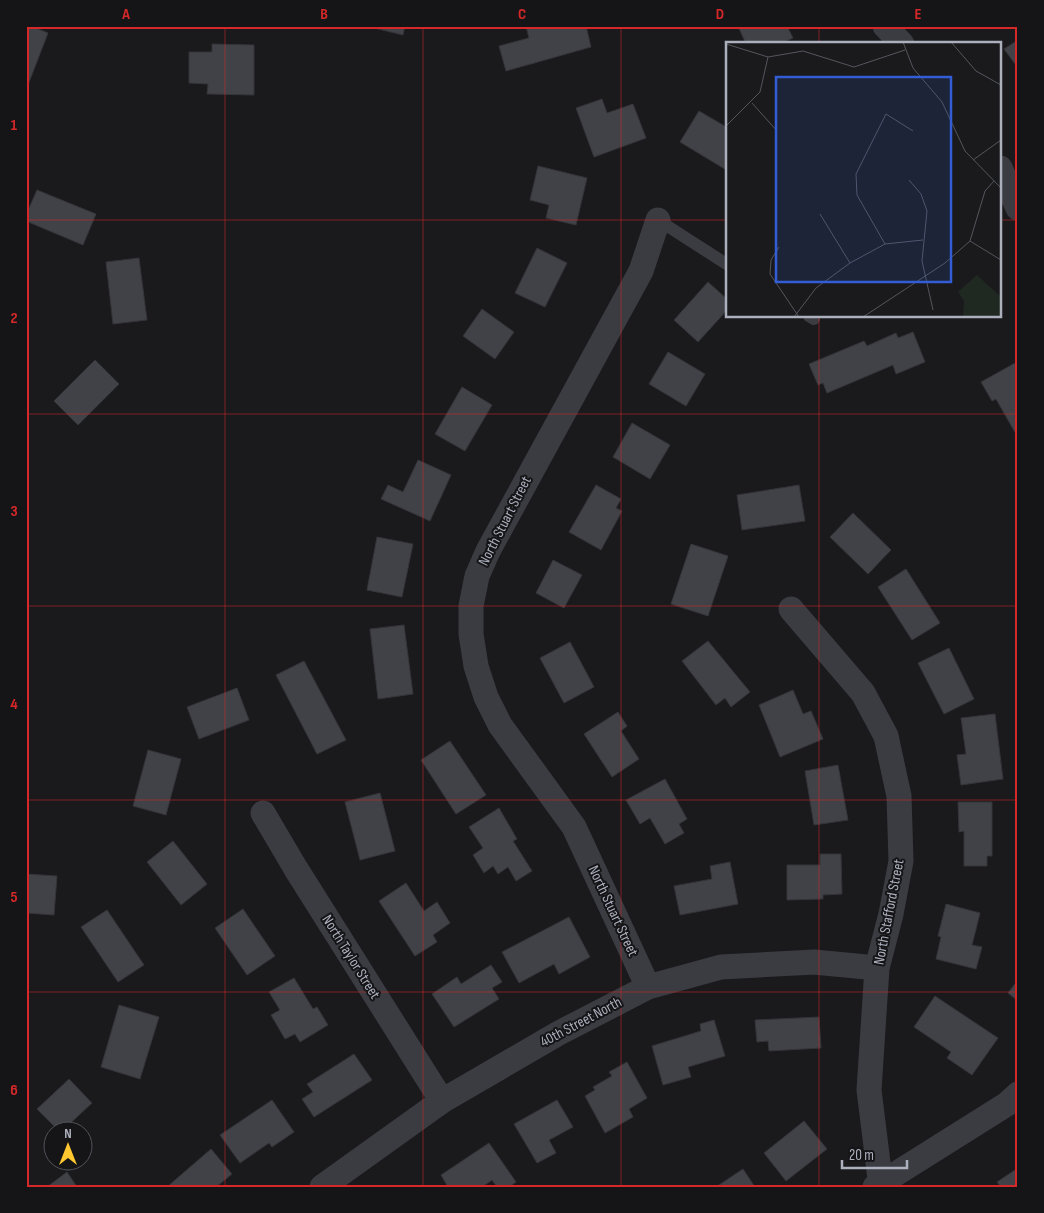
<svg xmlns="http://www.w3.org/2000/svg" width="1044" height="1213" font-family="'Sofia Sans Condensed',sans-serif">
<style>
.building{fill:#414247;stroke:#343439}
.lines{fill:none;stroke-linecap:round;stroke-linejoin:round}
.lane{stroke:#3b3c42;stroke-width:12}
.street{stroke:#3b3c42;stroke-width:25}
.grid{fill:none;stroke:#d62828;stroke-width:1;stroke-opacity:0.55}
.labels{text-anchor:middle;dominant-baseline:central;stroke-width:4;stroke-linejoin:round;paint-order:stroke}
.street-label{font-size:15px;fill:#acb0bd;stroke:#151518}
.inset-road{fill:none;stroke:#54565d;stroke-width:1}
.view{fill:#325dd4;fill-opacity:0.15;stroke:#325dd4;stroke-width:2.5}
.inset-edge{fill:none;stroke:#acb0bd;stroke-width:2.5}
.neatline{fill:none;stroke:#d62828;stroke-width:2}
.grid-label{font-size:16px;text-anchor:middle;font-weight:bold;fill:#d62828}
</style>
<rect width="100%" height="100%" fill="#1a1a1d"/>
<path class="building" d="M26,26H31L48,33L26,90Z
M366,26H405L403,35Z
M526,26H586L591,47L506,71L499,46L529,38Z
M738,26H787L793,38L779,44H746Z
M1018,40V68L1004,49Z
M212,44L254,45V95L207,94L208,84L189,83V52H212Z
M602,99L607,113L633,104L646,138L594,157L576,108Z
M699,111L728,128V171L680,142Z
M538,166L587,178L576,225L546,218L549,205L530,200Z
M37,190L96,214L83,245L26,221V215Z
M537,248L567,263L545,307L515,293Z
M139,258L147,320L113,324L106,262Z
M708,282L728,300V309L698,342L674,320Z
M482,309L514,332L495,359L463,336Z
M913,332L925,362L896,374L893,365L827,393L823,383L818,385L809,364L864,341L867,346L896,333L898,338Z
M668,352L705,374L686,406L649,384Z
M95,360L119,384L78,425L54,401Z
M1017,362L1018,433L1016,434L996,399L992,401L981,382Z
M462,387L492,405L465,451L435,434Z
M632,423L670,445L650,479L613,457Z
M418,460L451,475L430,521L381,499L388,485L403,492Z
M596,485L621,499L616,508L622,511L601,550L569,532Z
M799,485L805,521L742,530L737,495Z
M853,513L891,550L868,574L830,537Z
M377,537L413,544L402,597L367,590Z
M691,544L728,556L708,616L671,604Z
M553,560L582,575L564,608L536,593Z
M906,569L940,623L912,640L878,587Z
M404,625L413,694L378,699L370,629Z
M708,641L750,692L731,707L725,698L716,705L682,661Z
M570,642L594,687L564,703L540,658Z
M949,648L974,699L944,714L918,663Z
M304,661L346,740L317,754L276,675Z
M237,688L249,720L199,739L187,707Z
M793,690L803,714L811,711L823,739L780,757L759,705Z
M618,712L627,726L621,731L639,759L612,777L584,734Z
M995,714L1003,779L961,785L957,755L966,754L961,718Z
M450,741L486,795L456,814L421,760Z
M148,750L181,759L166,815L133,806Z
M838,765L848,820L814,825L805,771Z
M665,779L687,819L679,824L684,833L665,844L650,818L640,824L626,800Z
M380,793L395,851L360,860L345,802Z
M958,802H992V856H987V866H964V831L959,832Z
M499,808L517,839L513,841L532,871L516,881L508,867L498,874L493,866L484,873L473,855L483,848L469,827Z
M173,841L207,884L181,905L147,862Z
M820,854H841L842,894L823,895V899L787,900V865H820Z
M730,862L738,904L680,915L674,886L712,879L710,866Z
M26,874L57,876L54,915L26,913Z
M406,883L424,911L437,902L450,923L433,935L437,942L415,956L379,901Z
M946,904L980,913L972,945L982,947L976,969L936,959L941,937L938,936Z
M243,909L275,956L247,975L215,928Z
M107,910L144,965L118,982L81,927Z
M569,917L590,957L559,974L554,964L519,983L502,952Z
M491,965L502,982L492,988L499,999L454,1027L432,994L457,977L461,984Z
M294,978L313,1009L317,1007L328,1025L300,1042L295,1034L285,1039L271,1015L280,1010L269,992Z
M1018,980V1001L1008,993Z
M935,996L998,1038L972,1075L947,1058L951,1052L914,1027Z
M119,1005L159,1017L140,1079L101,1067Z
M819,1017L821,1048L769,1051L768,1041L757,1042L755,1020Z
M714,1020L725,1056L688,1067L691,1077L663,1085L652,1046L701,1031L700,1024Z
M354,1054L372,1080L314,1117L302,1099L313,1092L307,1084Z
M627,1062L647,1098L629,1109L633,1117L605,1133L585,1096L595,1090L593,1087L612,1076L609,1072Z
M69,1079L92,1103L63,1130H58L37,1109Z
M272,1100L294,1132L272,1147L269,1143L240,1163L220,1135Z
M557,1100L573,1127L549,1140L556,1153L537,1163L514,1124Z
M804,1121L827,1149L786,1181L764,1153Z
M489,1143L516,1182L509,1187H497L492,1180L482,1187H448L441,1175Z
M211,1149L232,1174L216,1187H167Z
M1018,1168V1187H1001L997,1182Z
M743,1169L755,1187H716Z
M67,1172L77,1187H47Z"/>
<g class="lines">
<path class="lane" d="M658,220L728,265
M809,316L814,319"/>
<path class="street" d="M885,26L902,44
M1000,168L1018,208
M791,609L863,693L886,736L899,796L901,861L891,914L877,968L869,1090L881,1187
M263,813L296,869L442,1101
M648,987L574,827L500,725L486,697L476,666L471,634V606L477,576L488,551L641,271L658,220
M322,1187L442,1101L559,1033L648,987L721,967L814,962L877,968
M875,1187L1007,1104L1018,1094"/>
</g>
<path class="grid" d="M225,26V1187M423,26V1187M621,26V1187M819,26V44M26,220H728M1000,220H1018M819,316V1187M26,414H1018M26,606H1018M26,800H1018M26,992H1018"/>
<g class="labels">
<g class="street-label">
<text transform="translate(505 521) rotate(-63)">North Stuart Street</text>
<text transform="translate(613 911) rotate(65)">North Stuart Street</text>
<text transform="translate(889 912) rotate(-79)">North Stafford Street</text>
<text transform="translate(351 957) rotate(58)">North Taylor Street</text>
<text transform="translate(581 1022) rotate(-28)">40th Street North</text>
</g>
</g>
<g transform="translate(726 42)">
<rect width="275" height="275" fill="#1a1a1d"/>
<path d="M251,233L275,255V275H237L238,259L232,250Z" fill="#202921"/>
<path class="inset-road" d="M177,0L187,26L216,60L239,109L275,146M225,0L250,29L275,43M0,2L42,15L77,9L128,25L179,8M26,61L51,89M0,84L34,50L42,15M247,118L275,98M183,138L195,152L201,169L196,219L207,268M94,172L124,221M244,199L275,218M159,202L131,153L130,132L160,72L187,89M53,205L45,218L44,232L73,275M68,275L90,246L124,221L159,202L197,198M137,275L219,221L244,199L259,149L268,139"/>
<path class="view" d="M50,35H225V240H50Z"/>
<rect width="275" height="275" class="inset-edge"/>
</g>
<rect width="1044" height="1213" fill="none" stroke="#151518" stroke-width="55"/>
<g transform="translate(68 1146)"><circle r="24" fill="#151518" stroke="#51535a"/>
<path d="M0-4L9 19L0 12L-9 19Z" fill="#ffc730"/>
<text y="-8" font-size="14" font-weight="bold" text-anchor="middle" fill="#acb0bd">N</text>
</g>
<path d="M842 1160v8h65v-8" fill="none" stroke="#acb0bd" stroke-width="2.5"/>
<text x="849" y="1160" font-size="15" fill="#acb0bd" stroke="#151518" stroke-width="4" paint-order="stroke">20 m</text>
<rect x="28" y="28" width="988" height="1158" class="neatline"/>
<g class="grid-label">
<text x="126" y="19">A</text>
<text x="324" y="19">B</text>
<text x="522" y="19">C</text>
<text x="720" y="19">D</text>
<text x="918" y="19">E</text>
<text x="14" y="130">1</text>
<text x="14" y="323">2</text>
<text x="14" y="516">3</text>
<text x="14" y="709">4</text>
<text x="14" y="902">5</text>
<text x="14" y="1095">6</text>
</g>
</svg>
